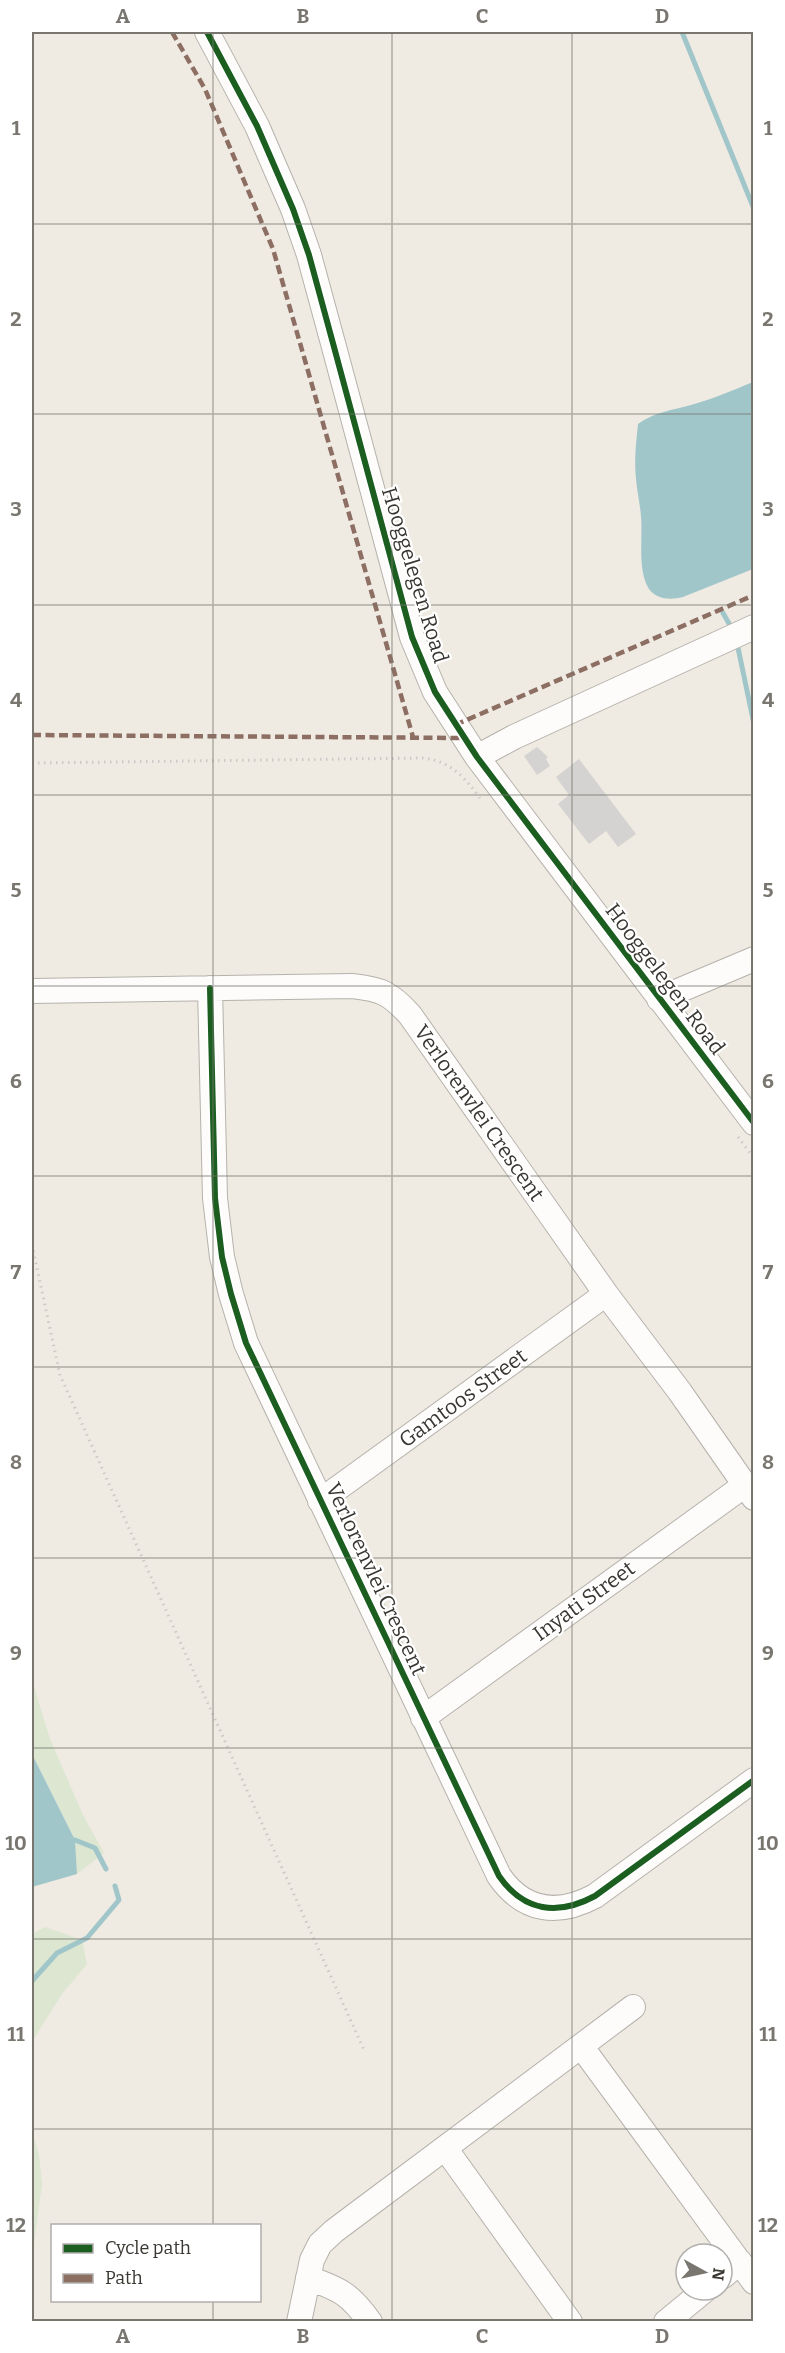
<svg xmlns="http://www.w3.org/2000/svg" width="785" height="2353" font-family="Bitter,serif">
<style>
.green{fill:#dce6d0}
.water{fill:#a1c6ca}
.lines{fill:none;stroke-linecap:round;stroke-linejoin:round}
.stream{stroke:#a1c6ca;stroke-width:5}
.building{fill:#d5d3d1}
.minor-casing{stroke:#b5b2ab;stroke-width:26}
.path{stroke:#cbcac7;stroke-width:3;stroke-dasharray:1.5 4.5;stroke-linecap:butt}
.minor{stroke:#fdfcfb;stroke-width:24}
.quiet{stroke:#8d6e63;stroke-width:4.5;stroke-dasharray:9 4.5;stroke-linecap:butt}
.cycleway-casing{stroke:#fff;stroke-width:10}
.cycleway{stroke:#1b5e20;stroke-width:6}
.grid{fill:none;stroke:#797670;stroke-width:1.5;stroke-opacity:0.55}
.labels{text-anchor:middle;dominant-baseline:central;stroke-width:4.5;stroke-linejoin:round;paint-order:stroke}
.street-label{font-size:21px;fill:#3a3732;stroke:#fff}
.neatline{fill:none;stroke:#797670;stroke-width:2}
.grid-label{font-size:20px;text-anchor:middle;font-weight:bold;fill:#797670}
</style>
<rect width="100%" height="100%" fill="#efebe3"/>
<path class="green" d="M32,1680L50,1739L83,1815L104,1853L77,1874L75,1840L32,1754Z
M45,1927L82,1940L87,1964L62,1994L33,2040L32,2046V1934Z
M32,2131L39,2155L42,2184L33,2252L32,2294Z"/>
<path class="water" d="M753,382V569L683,597C671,600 657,600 649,589C637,570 643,537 641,516C640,504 637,491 636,479C634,461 636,443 638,424C654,412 673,410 691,405C713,399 733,390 753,382Z
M32,1754L75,1840L77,1874L32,1887Z"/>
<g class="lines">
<path class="stream" d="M682,32L754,209
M723,613L731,627
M737,643L754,724
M75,1840L95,1848L106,1869
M32,1981L57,1953L87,1938L119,1900L115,1886"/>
</g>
<path class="building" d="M537,747L548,757L546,759L550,766L537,775L524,756Z
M579,759L636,834L618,847L606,831L589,844L558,804L569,795L556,777Z"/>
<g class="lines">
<defs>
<path id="minor" d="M207,32L257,126L293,209L309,255L334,347L412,637L435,692L477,757L754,1123
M477,757L514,737L754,627
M210,988L215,1198L222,1257L231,1294L246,1343L499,1876C524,1912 558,1916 595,1896L754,1780
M32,991L352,986C381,989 390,993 410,1015L606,1294L680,1392L754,1498
M659,999L754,959
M320,1501L606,1294
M423,1718L745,1485
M581,2046L754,2282
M445,2148L570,2322
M722,2277L740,2262
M308,2278C340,2289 350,2294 370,2322
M299,2322L312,2260L320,2244L334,2231L633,2007
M666,2322L705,2290"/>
</defs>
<use href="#minor" class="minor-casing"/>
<path class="path" d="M32,763L424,758C452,762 464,777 480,798
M738,1137L754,1158
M32,1245L60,1375L364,2050"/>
<use href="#minor" class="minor"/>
<path class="quiet" d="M172,32L205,89L273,249L413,737
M455,725L754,595
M32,735L463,738"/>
<defs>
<path id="cycleway" d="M207,32L257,126L293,209L309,255L334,347L412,637L435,692L477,757L754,1123
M210,988L215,1198L222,1257L231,1294L246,1343L499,1876C524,1912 558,1916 595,1896L754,1780"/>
</defs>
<use href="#cycleway" class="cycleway-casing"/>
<use href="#cycleway" class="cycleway"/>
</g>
<path class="grid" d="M213,32V2226M392,32V2322M572,32V2322M32,224H754M32,414H754M32,605H754M32,795H754M32,986H754M32,1176H754M32,1367H754M32,1558H754M32,1748H754M32,1939H754M32,2129H754M213,2300V2322"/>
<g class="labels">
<g class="street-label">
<text transform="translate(415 575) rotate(73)">Hooggelegen Road</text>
<text transform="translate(665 979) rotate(53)">Hooggelegen Road</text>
<text transform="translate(479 1113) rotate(55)">Verlorenvlei Crescent</text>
<text transform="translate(463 1398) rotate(-36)">Gamtoos Street</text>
<text transform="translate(376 1579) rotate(65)">Verlorenvlei Crescent</text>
<text transform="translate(584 1601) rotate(-36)">Inyati Street</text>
</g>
</g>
<rect width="785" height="2353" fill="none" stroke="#ffffff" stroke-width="66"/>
<rect x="51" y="2224" width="210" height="78" fill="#ffffff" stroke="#b0afad" stroke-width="1.5"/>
<rect x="63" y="2244" width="30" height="9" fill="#1b5e20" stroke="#b0afad" stroke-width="1.5"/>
<text x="105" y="2254" font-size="18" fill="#3a3732">Cycle path</text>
<rect x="63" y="2274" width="30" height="9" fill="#8d6e63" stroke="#b0afad" stroke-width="1.5"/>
<text x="105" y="2284" font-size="18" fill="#3a3732">Path</text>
<g transform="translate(704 2272) rotate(98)"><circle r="28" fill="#ffffff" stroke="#b0afad" stroke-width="1.5"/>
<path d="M0-4.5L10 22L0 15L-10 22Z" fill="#797670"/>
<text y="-9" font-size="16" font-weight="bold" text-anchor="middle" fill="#3a3732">N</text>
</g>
<rect x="33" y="33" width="719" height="2287" class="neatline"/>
<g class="grid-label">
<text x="123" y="23">A</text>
<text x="303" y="23">B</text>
<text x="482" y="23">C</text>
<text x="662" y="23">D</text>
<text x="16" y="135">1</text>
<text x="768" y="135">1</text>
<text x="16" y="326">2</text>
<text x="768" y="326">2</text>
<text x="16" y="516">3</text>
<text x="768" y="516">3</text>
<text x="16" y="707">4</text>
<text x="768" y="707">4</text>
<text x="16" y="897">5</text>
<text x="768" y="897">5</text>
<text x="16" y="1088">6</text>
<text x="768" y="1088">6</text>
<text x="16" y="1279">7</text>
<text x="768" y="1279">7</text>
<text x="16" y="1469">8</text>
<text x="768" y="1469">8</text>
<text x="16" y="1660">9</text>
<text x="768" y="1660">9</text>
<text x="16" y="1850">10</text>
<text x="768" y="1850">10</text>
<text x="16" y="2041">11</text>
<text x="768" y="2041">11</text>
<text x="16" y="2232">12</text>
<text x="768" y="2232">12</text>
<text x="123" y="2343">A</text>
<text x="303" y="2343">B</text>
<text x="482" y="2343">C</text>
<text x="662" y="2343">D</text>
</g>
</svg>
